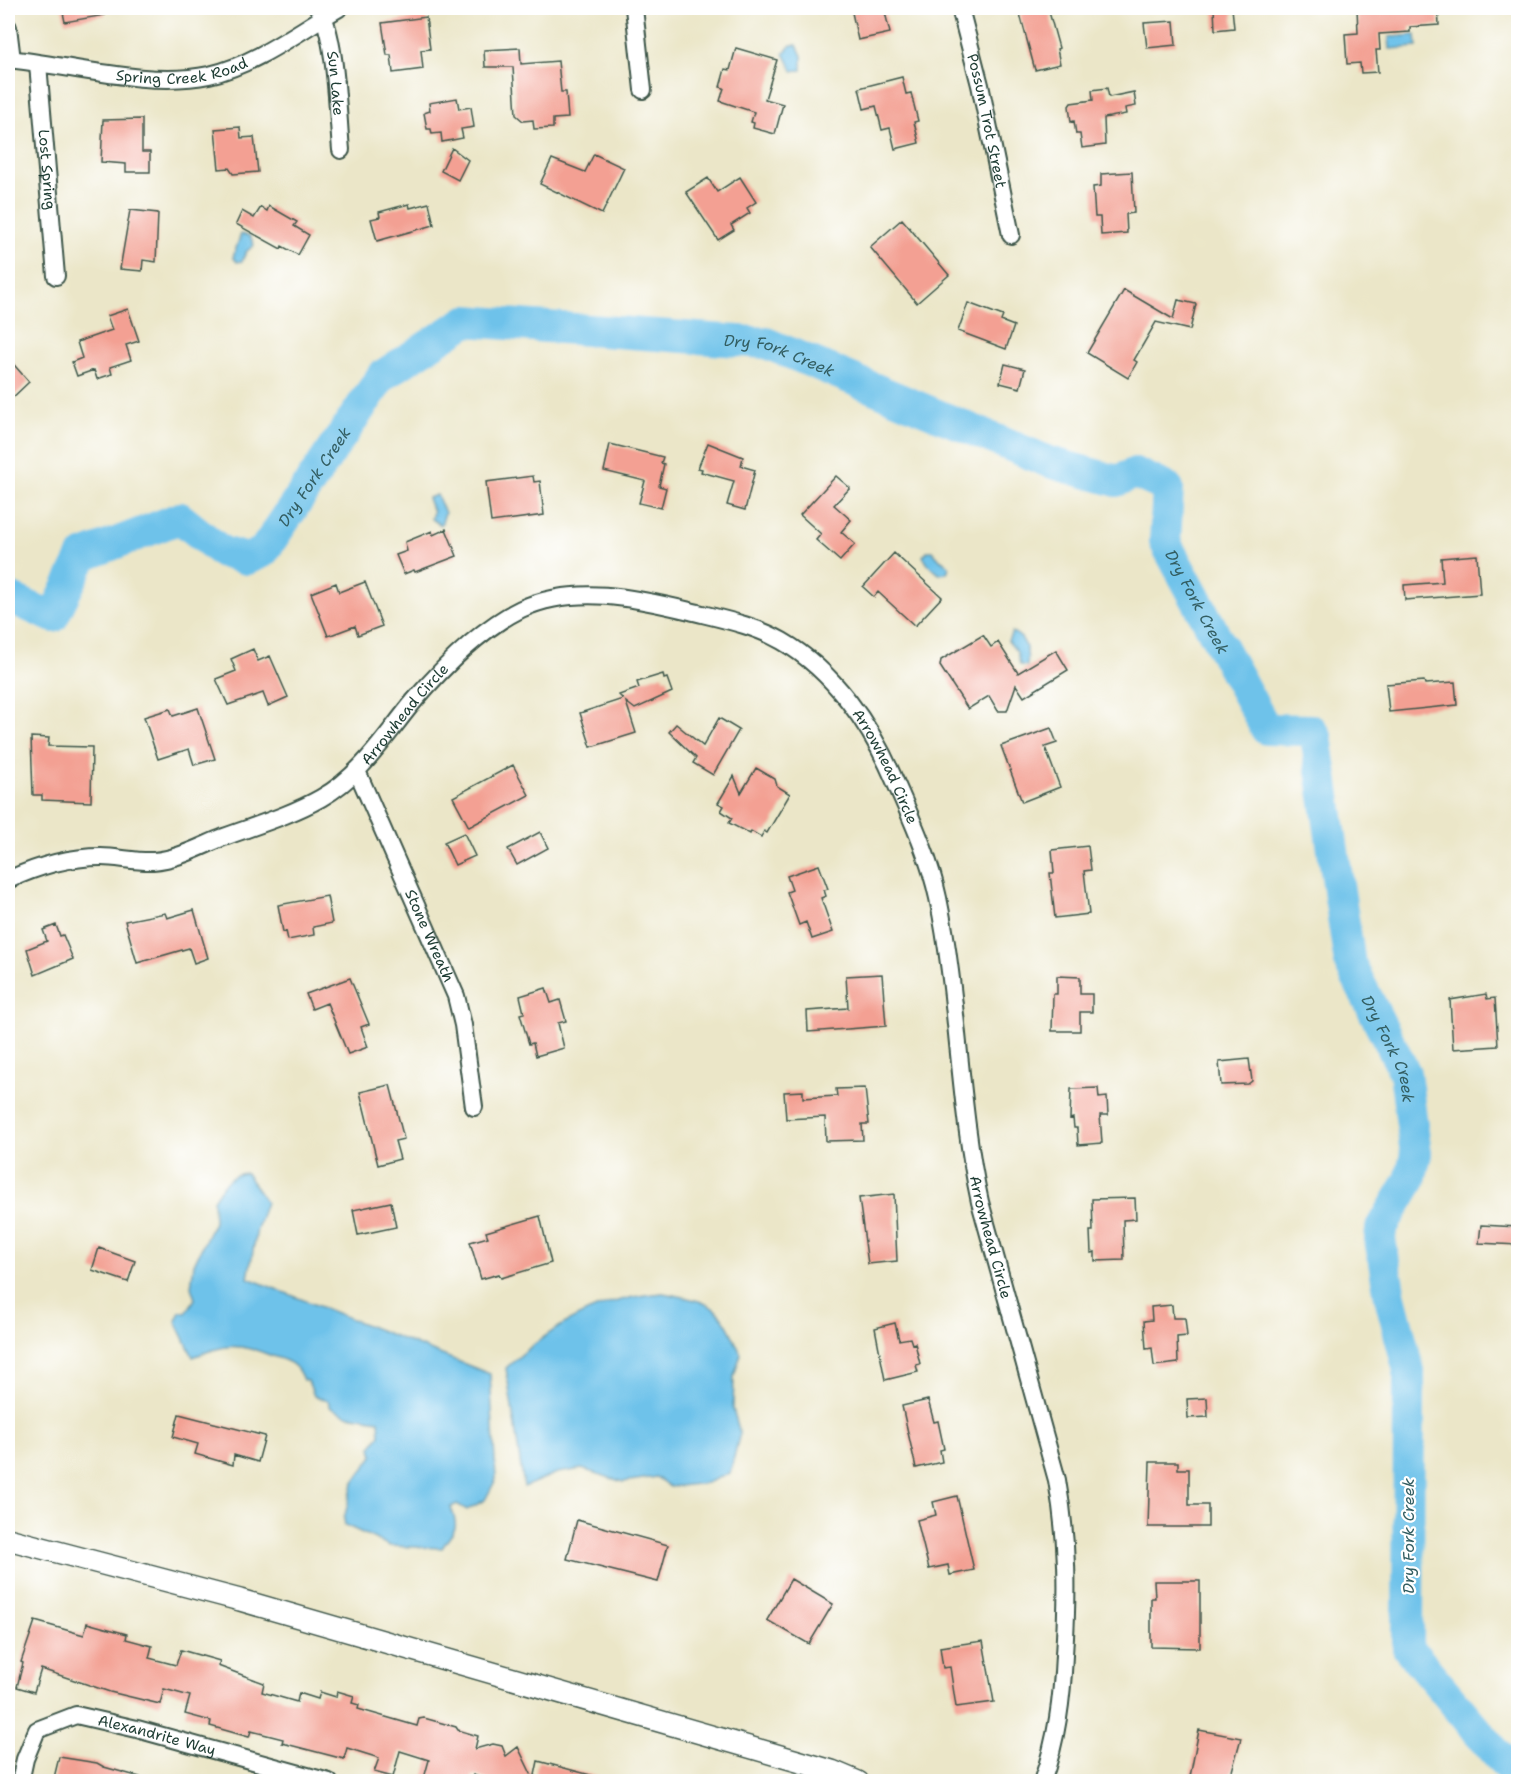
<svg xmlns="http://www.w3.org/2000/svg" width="1526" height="1789" font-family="'Shantell Sans',sans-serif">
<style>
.water{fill:#6ec2ea;stroke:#46808f;stroke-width:1.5}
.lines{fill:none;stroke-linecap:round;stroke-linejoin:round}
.river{stroke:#6ec2ea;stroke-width:32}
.building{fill:#f3a093}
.minor-casing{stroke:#3e564a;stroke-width:20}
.major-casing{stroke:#3e564a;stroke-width:24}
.minor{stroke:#fff;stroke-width:16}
.major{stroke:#fff;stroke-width:21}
.labels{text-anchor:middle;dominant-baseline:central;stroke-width:4.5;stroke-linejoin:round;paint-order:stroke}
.street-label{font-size:15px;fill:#1f3d34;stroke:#fff}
.water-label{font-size:16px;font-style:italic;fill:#335e62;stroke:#fff}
</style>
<rect width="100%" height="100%" fill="#fff"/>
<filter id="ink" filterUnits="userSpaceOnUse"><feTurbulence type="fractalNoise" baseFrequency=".0167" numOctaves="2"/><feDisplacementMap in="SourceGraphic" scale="12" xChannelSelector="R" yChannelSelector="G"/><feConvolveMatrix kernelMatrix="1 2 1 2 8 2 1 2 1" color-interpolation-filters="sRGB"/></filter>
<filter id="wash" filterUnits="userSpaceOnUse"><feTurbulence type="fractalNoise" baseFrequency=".008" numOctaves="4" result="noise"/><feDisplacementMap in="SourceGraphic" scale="24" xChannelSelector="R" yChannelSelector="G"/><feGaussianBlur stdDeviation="1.35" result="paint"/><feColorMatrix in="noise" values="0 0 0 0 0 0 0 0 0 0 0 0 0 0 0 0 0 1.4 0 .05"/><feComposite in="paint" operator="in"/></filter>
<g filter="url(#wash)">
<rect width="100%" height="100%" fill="#ebe6c8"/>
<path class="water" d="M1416,35L1417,47L1390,49L1389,37Z
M791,45H797L802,56V70L793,71L784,53Z
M241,234L250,236L254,245L246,252L242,261L237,262L233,257Z
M437,495L445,513L441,525L431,519L433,512L428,498Z
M927,551H933C936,560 946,560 949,567L947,573L939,574L927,563L923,556Z
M1012,632C1026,637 1029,653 1027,666L1020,665L1017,652L1008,641Z
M246,1173L266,1202L257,1229L248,1278L490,1374L496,1479L485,1500L467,1510L457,1504L451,1507C460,1533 454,1528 442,1548L390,1546L345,1525L344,1519L353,1483L373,1456L371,1447L380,1435L379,1420L347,1415L331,1408L328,1401L314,1396L308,1381L303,1380C295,1359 284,1361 267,1354C237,1342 223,1345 193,1357L176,1321L180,1312L186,1313L195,1299L191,1287L194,1264L214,1222L213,1200C221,1187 229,1174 246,1173Z
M663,1293C716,1303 719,1304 741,1354L734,1376L733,1409L740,1433L730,1473L706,1483L670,1487L656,1477L623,1482L582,1469L557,1473L524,1487L506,1368C552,1326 598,1298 663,1293Z"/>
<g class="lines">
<path class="river" id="s1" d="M8,597L53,617L83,556L180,518L222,552L247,559L263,552L382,376L466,321L766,343L1049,462L1117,481L1135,473L1168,488L1165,542L1266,729L1311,730L1316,736L1350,964L1405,1073L1416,1154L1410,1180L1381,1229L1380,1239L1390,1297L1409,1371L1408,1648L1518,1779"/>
</g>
<g id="blocks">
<path class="building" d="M62,8H104L105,15L65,22Z
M851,8H884L890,33L858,40Z
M1048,8L1059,48L1057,49L1060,64L1035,70L1020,14Z
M1214,8H1232L1234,28L1215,30Z
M1357,8H1438L1439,25L1410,27V32L1379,34L1380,50H1376L1378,72L1361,73L1360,63L1347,64L1345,34L1358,33Z
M426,17L430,49L421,50L423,69L393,73L391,55H387L382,23Z
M1174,21L1176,45L1147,48L1144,23Z
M520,48L521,64L558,61L561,92H566L568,118L553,119V128L534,129L533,120L523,121L516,115L513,67H485L484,50Z
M736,48L777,60L765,99L783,104L775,134L753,128L754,123L751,122L754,112L720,101L724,88L720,87L725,69L730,70Z
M902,77L906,94L911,93L918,121L914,122L919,143L895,149L890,128L882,130L876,106L864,109L859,88Z
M1107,88L1109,97L1134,92L1136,106L1125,108L1126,114L1104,118L1105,145L1082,148L1080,134H1076L1074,121L1071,122L1069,106L1071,103L1093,100L1092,90Z
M457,98L459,109L471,107L474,127L461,129L463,138L442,142L441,133L432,134L431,129H427L424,113L430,111L429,103Z
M142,119V152H150V172H126V164L101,162L103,120Z
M240,127L241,138L254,137L258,172L233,174L229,168L219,169L215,129Z
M452,148L468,160L458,180L441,171Z
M594,154L624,168L602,214L540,184L552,159L585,172Z
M1132,172L1134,213L1126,214L1127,233L1101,235L1100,217H1095L1093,187L1101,186V174Z
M740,177L756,202L747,208L750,213L731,225L734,230L718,240L686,192L708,178L717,192Z
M429,203L434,225L377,241L371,219L380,217L379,212L409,204L410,208Z
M269,206L297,222L294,226L309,235L298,255L282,246L281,249L236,224L242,211L254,218L261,207L267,211Z
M130,210L158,213L156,262L143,260L142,271L120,269Z
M902,219L949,275L917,303L870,247Z
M1124,290L1173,319L1178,300L1196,304L1190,330L1156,322L1134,360L1137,362L1128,378L1087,353Z
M968,303L1003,316L1001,321L1014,326L1006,349L958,331Z
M128,309L139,341L126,345L131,360L110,367L112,374L97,379L94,370L77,376L72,362L82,358L77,342L112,330L107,316Z
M8,358L29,382L8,402Z
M1005,364L1025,369L1020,388L1000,383Z
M708,443L743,457L741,466L755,470L745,510L727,505L734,481L701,472L702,469L698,468Z
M610,444L663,457L661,463L664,464L659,486L666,488L661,508L639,503L645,481L604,471Z
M533,476L534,482L540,481L544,515L491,522L486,482Z
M836,476L850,488L834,505L851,520L841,532L855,544L840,561L816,540L821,534L800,515Z
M446,529L457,556L415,572L414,570L404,574L396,555L407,551L405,542L432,531L433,535Z
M894,553L942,597L915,626L878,592L874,597L863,587Z
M1477,555L1480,594L1405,600L1404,585L1443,582L1441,558Z
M365,582L382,626L358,635L355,626L328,636L311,593L336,583L339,592Z
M983,635L991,647L998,642L1018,673L1056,650L1068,670L1024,697L1016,685L1007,711H998L989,696L968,709L940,666L941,660Z
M253,649L258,661L270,656L288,697L268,706L263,693L228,705L216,679L236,671L231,659Z
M663,674L664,679L667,678L672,692L635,709L626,702L636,733L591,747L580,713L623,699L619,695L639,688L637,682Z
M1424,681L1425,684L1455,682L1457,705L1389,712L1386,684Z
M198,708L215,759L194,765L189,749L158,759L144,717L170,709L173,716Z
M719,718L739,730L713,775L693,763L696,758L669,732L676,724L703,746Z
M1051,728L1057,743L1045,747L1060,787L1022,802L1001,746Z
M31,737L49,738L48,746L92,747L91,802L42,800V795H33Z
M513,765L529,795L469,827L453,797Z
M756,768L775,779L777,786L790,794L767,833L764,831L761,837L751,831L750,834L729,823L732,818L721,811L724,806L718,803L734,776L741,793Z
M540,832L548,848L517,865L508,849Z
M464,833L475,856L455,865L444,842Z
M1088,846L1091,870L1084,871L1089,914L1055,918L1050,873H1054L1052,850Z
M819,865L828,889L824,890L826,896L821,898L833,932L812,939L806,922L799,925L787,892L792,890L787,876Z
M327,896L332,923L313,927L314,935L288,940L286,931L283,932L278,905Z
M194,910L208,958L194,963L189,948L137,963L125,921L165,913L167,918Z
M56,925L60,936L63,935L73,959L35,975L27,949L47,941L43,930Z
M882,974L886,1026L808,1032L807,1011L848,1008L846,976Z
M1057,976L1080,977V994H1092V1012H1080V1031H1052L1053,994H1057Z
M350,978L369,1024L361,1027L368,1047L348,1054L327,1003L312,1009L306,994Z
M546,988L551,1003L560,1000L566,1021L558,1023L564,1048L536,1056L533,1043L529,1044L520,1014L524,1013L520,996Z
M1486,994L1487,999L1495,998L1498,1046L1453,1049L1450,1000Z
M1249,1059L1252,1081L1248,1084L1221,1085L1219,1062Z
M390,1085L404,1139L395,1141L400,1159L378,1165L360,1092Z
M865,1088L869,1124H862L863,1140L826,1141L825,1117L786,1119L784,1092L803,1091V1098L837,1096L836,1089Z
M1098,1088L1099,1098L1107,1097L1108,1115H1100L1102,1143L1078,1145L1077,1128H1074L1073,1118L1070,1119L1071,1089Z
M894,1194L897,1261L868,1264L859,1198Z
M1135,1198L1136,1219L1123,1220L1124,1260L1095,1261V1252L1091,1253L1090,1231H1093L1092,1199Z
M391,1202L396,1227L358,1235L353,1210Z
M540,1216L551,1263L501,1278L499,1274L481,1279L470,1242L488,1237L486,1232Z
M1481,1225L1518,1227V1245L1479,1243Z
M99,1248L135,1261L128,1282L92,1270Z
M1172,1305L1173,1318H1185L1187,1336L1177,1337L1178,1363L1154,1366L1152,1348L1146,1349L1144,1321L1152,1320L1151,1307Z
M895,1323L899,1340L910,1338L912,1344L915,1343L920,1364L916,1365L918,1372L885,1380L875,1328Z
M1207,1398L1208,1417L1188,1418L1187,1399Z
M928,1400L934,1422L938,1421L944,1449L940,1450L942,1462L916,1468L902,1406Z
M179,1414L265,1436L258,1462L234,1455L233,1465L195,1454L198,1444L173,1437Z
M1150,1462H1178V1469H1189V1505H1208V1527H1148Z
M957,1496L974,1570L950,1575L948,1565L929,1569L917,1520L936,1515L933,1502Z
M577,1520L668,1545L658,1582L567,1559Z
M791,1579L833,1604L809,1644L767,1620Z
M1154,1581H1200V1648L1151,1647V1598H1155Z
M35,1621L84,1635L87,1623L127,1634L126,1639L152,1646L149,1658L176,1665L181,1650L220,1661L218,1666L264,1683L262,1692L297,1702L299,1693L318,1699L320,1692L336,1697L337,1691L354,1696L352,1703L359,1705L358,1709L417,1726L419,1719L424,1718L456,1727L458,1730L478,1736L475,1749L493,1744L502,1746L506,1756L518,1747L534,1780L538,1761L598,1777L597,1782H494L473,1775L471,1782H423L429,1760L400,1751L393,1777L374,1772L379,1758L347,1748L344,1759L282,1743L283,1739L251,1731L249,1737L210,1726L211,1721L185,1714L190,1696L164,1689L160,1704L110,1692L41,1669L34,1692L17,1687L23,1663L21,1662Z
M983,1641L994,1702L956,1707L950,1667L943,1668L940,1647Z
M1199,1730L1241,1738L1229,1782H1189Z
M59,1757L97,1763L104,1767L140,1777L139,1782H53Z"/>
</g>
</g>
<g filter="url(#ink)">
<use href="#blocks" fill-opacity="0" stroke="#3e564a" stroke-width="1.5"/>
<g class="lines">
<defs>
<g id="minor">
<path id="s2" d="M318,8C336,29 338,119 341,150"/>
<path d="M634,8L643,90"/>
<path id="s3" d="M960,8L980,85L1011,235"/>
<path d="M8,27L12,60"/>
<path id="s4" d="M8,59C69,65 149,88 209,75C255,65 299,31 339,8"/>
<path id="s5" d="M38,64L56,276"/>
<path id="s6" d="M357,771L456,996L463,1025L474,1107"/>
<path id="s7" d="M8,880C38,866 67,857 101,857C118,857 136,862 153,861C179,859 201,846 224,837C257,825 291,815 321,798C362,775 385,736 414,701C443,667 480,629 521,609C575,584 636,598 690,611C722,619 754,625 782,641C834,671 871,726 894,779C911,818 929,856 938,898C959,998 958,1102 980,1202L1057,1480C1068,1542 1068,1592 1064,1655C1062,1699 1057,1739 1042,1782"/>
<path id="s8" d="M20,1782L25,1759L37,1730L76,1715L137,1729L329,1782"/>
</g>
<path id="major" d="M8,1539L240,1600L832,1771L858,1782"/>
</defs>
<use href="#minor" class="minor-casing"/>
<use href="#major" class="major-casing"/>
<use href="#minor" class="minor"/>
<use href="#major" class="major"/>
</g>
</g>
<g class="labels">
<g class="street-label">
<text stroke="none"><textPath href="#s4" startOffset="176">Spring Creek Road</textPath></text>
<text stroke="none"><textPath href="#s2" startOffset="78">Sun Lake</textPath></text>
<text stroke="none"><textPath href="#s3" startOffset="116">Possum Trot Street</textPath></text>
<text stroke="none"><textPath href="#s5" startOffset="106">Lost Spring</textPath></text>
<text stroke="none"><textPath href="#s7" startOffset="448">Arrowhead Circle</textPath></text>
<text stroke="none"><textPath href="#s7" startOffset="1041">Arrowhead Circle</textPath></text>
<text stroke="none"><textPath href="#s6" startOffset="180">Stone Wreath</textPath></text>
<text stroke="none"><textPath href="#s7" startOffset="1527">Arrowhead Circle</textPath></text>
<text stroke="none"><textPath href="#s8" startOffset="180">Alexandrite Way</textPath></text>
</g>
<g class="water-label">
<text stroke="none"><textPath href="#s1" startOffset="948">Dry Fork Creek</textPath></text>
<text stroke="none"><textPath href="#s1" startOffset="410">Dry Fork Creek</textPath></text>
<text stroke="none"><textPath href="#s1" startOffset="1488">Dry Fork Creek</textPath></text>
<text stroke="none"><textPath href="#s1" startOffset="2010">Dry Fork Creek</textPath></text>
<text transform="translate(1408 1536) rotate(-90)">Dry Fork Creek</text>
</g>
</g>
<rect width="1526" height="1789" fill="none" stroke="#fff" stroke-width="30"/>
</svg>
